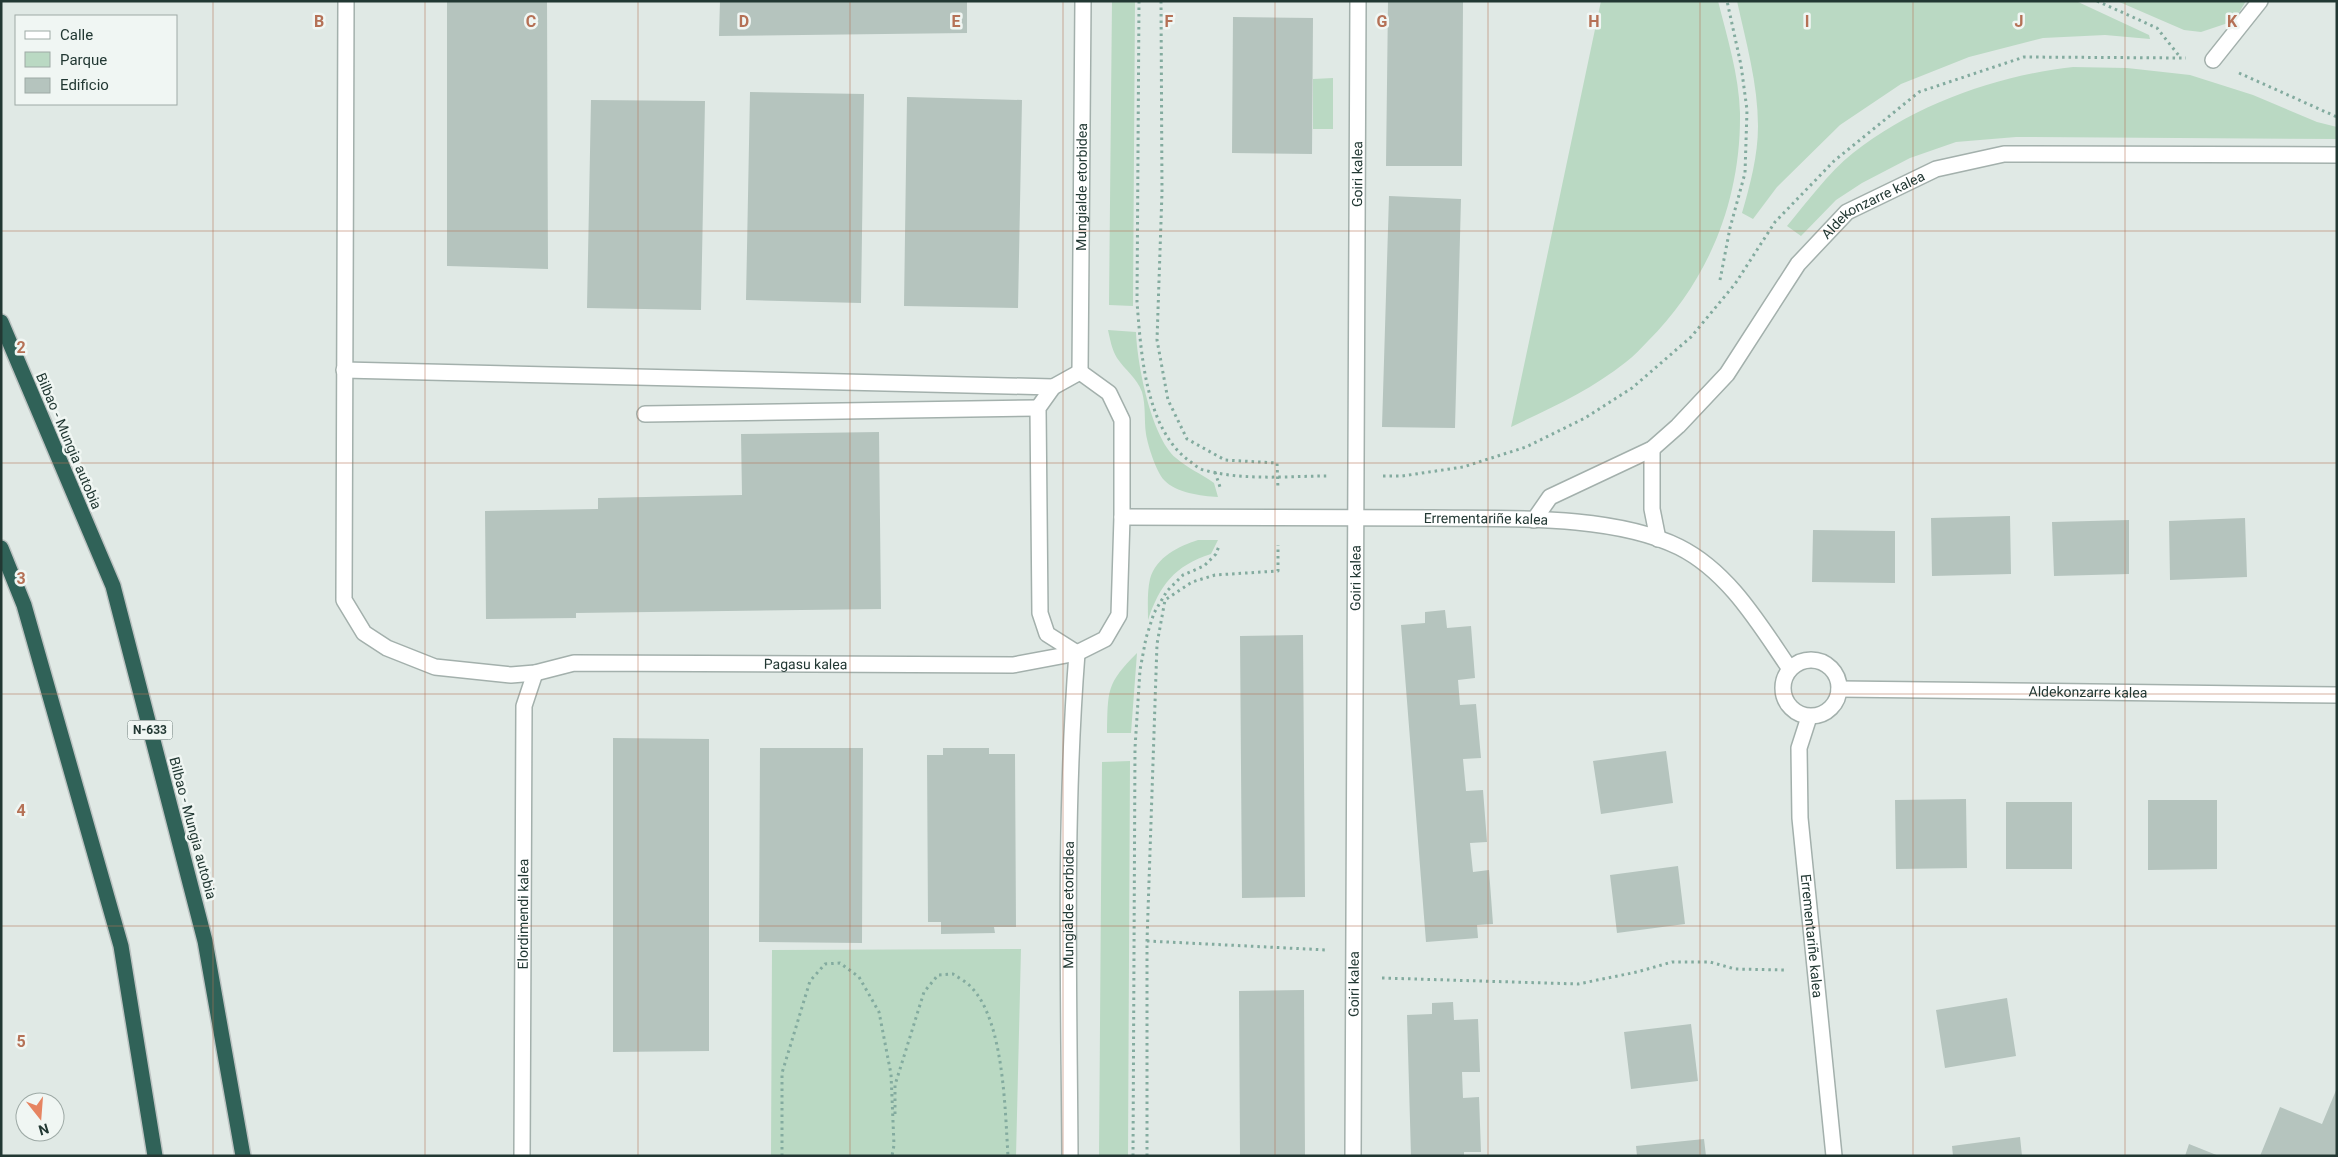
<svg xmlns="http://www.w3.org/2000/svg" width="2338" height="1157" font-family="Roboto,sans-serif">
<style>
.green{fill:#bad9c3}
.building{fill:#b5c4be}
.lines{fill:none;stroke-linecap:round;stroke-linejoin:round}
.service-casing{stroke:#a3b0ac;stroke-width:18}
.pedestrian-casing{stroke:#a3b0ac;stroke-width:18}
.minor-casing{stroke:#a3b0ac;stroke-width:18}
.tertiary-casing{stroke:#a3b0ac;stroke-width:18}
.motorway-casing{stroke:#bdc3c2;stroke-width:18}
.path{stroke:#83ab9f;stroke-width:3;stroke-dasharray:2.5 4;stroke-linecap:butt}
.service{stroke:#fff;stroke-width:15}
.pedestrian{stroke:#fff;stroke-width:15}
.minor{stroke:#fff;stroke-width:15}
.tertiary{stroke:#fff;stroke-width:15}
.motorway{stroke:#306258;stroke-width:15}
.grid{fill:none;stroke:#b57156;stroke-width:1;stroke-opacity:0.55}
.labels{text-anchor:middle;dominant-baseline:central;stroke-width:5;stroke-linejoin:round;paint-order:stroke}
.shield{fill:#f0f6f3;stroke:#60716d;stroke-width:1}
.shield-label{font-size:12px;font-weight:bold;fill:#223833}
.street-label{font-size:14px;fill:#223833;stroke:#f0f6f3}
.grid-label{font-size:16px;text-anchor:middle;font-weight:bold;fill:#b57156;stroke:#f0f6f3;stroke-width:5;stroke-linejoin:round;paint-order:stroke}
</style>
<rect width="100%" height="100%" fill="#e0e9e5"/>
<path class="green" d="M1112,1H1135L1133,306L1109,305Z
M1601,1H1718C1727,37 1739,75 1740,113C1741,200 1709,280 1648,341C1641,348 1634,356 1626,362C1591,390 1551,408 1511,427Z
M1737,1H2076L2149,35L2150,39L2105,35L2043,38L1969,57L1901,84L1840,125L1777,187L1753,219L1742,213C1750,185 1758,156 1758,126C1758,84 1746,42 1737,1Z
M2117,1H2246L2234,21L2201,32L2184,30Z
M2073,67L2127,68L2190,75L2253,95L2317,122L2337,127V139L2016,137L1956,142L1910,158L1862,183L1836,200L1801,236L1787,226C1808,201 1828,173 1853,153C1916,104 1995,76 2073,67Z
M1333,78V129H1313V79Z
M1108,330L1136,332C1137,363 1151,437 1176,458C1187,468 1202,474 1214,483L1218,497C1201,496 1176,493 1164,480C1156,471 1148,446 1146,434C1144,420 1146,406 1142,392C1137,378 1125,370 1117,358C1112,350 1110,339 1108,330Z
M1198,540H1218L1211,554C1174,566 1160,585 1148,620C1148,607 1147,592 1150,579C1156,557 1179,546 1198,540Z
M1137,653L1131,733H1107C1108,690 1106,684 1137,653Z
M1130,761L1128,1156H1099L1102,762Z
M1021,949L1016,1156H771L772,950Z"/>
<path class="building" d="M447,1H547L548,269L447,266Z
M720,1H967V33L719,36Z
M1388,1H1463L1462,166H1386Z
M1233,17L1313,18L1312,154L1232,153Z
M750,92L864,94L861,303L746,300Z
M907,97L1022,100L1018,308L904,306Z
M591,100L705,101L701,310L587,308Z
M1389,196L1461,199L1455,428L1382,427Z
M879,432L881,609L576,613V618L486,619L485,511L598,509V498L742,495L741,434Z
M2010,516L2011,574L1932,576L1931,518Z
M2245,518L2247,577L2170,580L2169,521Z
M2129,520V574L2054,576L2052,522Z
M1813,530L1895,531V583L1812,582Z
M1445,610L1447,628L1471,626L1475,678L1458,680L1460,705L1476,704L1481,758L1463,759L1466,791L1483,790L1487,842L1470,843L1473,872L1489,870L1493,924L1477,925L1478,938L1426,942L1401,625L1425,623V612Z
M1303,635L1305,897L1242,898L1240,636Z
M613,738L709,739V1051L613,1052Z
M760,748H863L862,943L759,942Z
M943,748H989V754H1015L1016,927H994L995,933L941,934V922H928L927,755H943Z
M1666,751L1673,803L1601,814L1593,761Z
M1966,799L1967,868L1896,869L1895,800Z
M2148,800H2217V869L2148,870Z
M2006,802H2072V869H2006Z
M1678,866L1685,924L1617,933L1610,875Z
M1304,990L1305,1156H1240L1239,991Z
M2007,998L2016,1056L1945,1068L1936,1010Z
M1453,1002L1454,1020L1478,1019L1480,1072H1462L1463,1098L1479,1097L1481,1152H1464V1156H1411L1407,1015L1432,1014V1003Z
M1691,1024L1698,1081L1631,1089L1624,1032Z
M2337,1088V1156H2260L2280,1107L2322,1124Z
M2020,1137L2022,1156H1953L1952,1146Z
M1704,1139L1706,1156H1637L1636,1146Z
M2189,1144L2219,1156H2185Z"/>
<g class="lines">
<defs>
<path id="service" d="M645,414L1038,408"/>
<path id="pedestrian" d="M2213,60L2260,1"/>
<g id="minor">
<path id="s1" d="M346,1L344,600L364,633L387,648L435,667L511,675L535,673L574,663L1013,665L1077,653"/>
<path d="M344,370L1053,387"/>
<path d="M1652,449V509L1658,539"/>
<path id="s2" d="M1122,517C1225,518 1329,517 1432,518C1506,519 1612,514 1679,547C1729,572 1759,624 1790,669"/>
<path id="s3" d="M1534,520L1550,497L1652,449L1678,426L1727,374L1798,264L1847,212L1936,169L2004,154L2337,155"/>
<circle cx="1811" cy="688" r="28"/>
<path id="s4" d="M1839,689L2337,695"/>
<path id="s5" d="M1809,717L1799,748L1800,818L1834,1156"/>
<path id="s6" d="M522,1156L524,706L535,673"/>
<path id="s7" d="M1353,1156L1358,1"/>
</g>
<g id="tertiary">
<path id="s8" d="M1080,372L1083,1"/>
<path d="M1077,653L1105,639L1119,615L1122,517V420L1109,393L1080,372"/>
<path d="M1077,653L1047,634L1040,613L1038,408L1053,387L1080,372"/>
<path id="s9" d="M1070,1156C1069,989 1064,820 1077,653"/>
</g>
<path id="motorway" d="M1,322L113,586L205,941L243,1156
M1,548L24,605L121,946L155,1156"/>
</defs>
<use href="#service" class="service-casing"/>
<use href="#pedestrian" class="pedestrian-casing"/>
<use href="#minor" class="minor-casing"/>
<use href="#tertiary" class="tertiary-casing"/>
<use href="#motorway" class="motorway-casing"/>
<path class="path" d="M1139,1L1137,302C1141,352 1145,427 1188,460C1193,463 1198,469 1204,470C1244,481 1288,476 1329,476
M1161,1L1162,192L1157,340L1168,400L1187,439L1225,460L1277,463L1278,489
M2097,1L2157,28L2180,57
M2239,73L2337,117
M1720,280L1730,228L1745,173L1747,110L1741,65L1727,1
M1215,472L1221,490
M1383,476H1402L1463,467L1526,447L1585,418L1632,388L1691,337L1735,284L1775,222L1834,161L1919,92L2024,57L2186,58
M1147,941L1327,950
M1382,978L1578,984L1637,972L1672,962H1710L1735,969L1787,970
M895,1114V1085L924,992L938,975L953,974C959,978 967,982 972,988C1004,1022 1005,1110 1008,1156
M782,1156V1073L810,981L825,964L840,963L859,977L879,1012L891,1074L894,1145L892,1156
M1133,1156L1135,748L1140,670L1146,638L1154,613L1167,591L1183,575L1204,566L1216,554L1219,546
M1147,1156V941L1157,644L1165,600L1192,582L1215,575L1278,571V545"/>
<use href="#service" class="service"/>
<use href="#pedestrian" class="pedestrian"/>
<use href="#minor" class="minor"/>
<use href="#tertiary" class="tertiary"/>
<use href="#motorway" class="motorway"/>
</g>
<path class="grid" d="M213,1V1156M425,1V1156M638,1V1156M850,1V1156M1063,1V1156M1275,1V1156M1488,1V1156M1700,1V1156M1913,1V1156M2125,1V1156M1,231H2337M1,463H2337M1,694H2337M1,926H2337"/>
<g class="labels">
<rect class="shield" x="127.5" y="720.5" width="45" height="19" rx="4"/>
<g class="shield-label">
<text x="150" y="730">N-633</text>
</g>
<g class="street-label">
<text stroke="none"><textPath href="#s7" startOffset="982">Goiri kalea</textPath></text>
<text stroke="none"><textPath href="#s8" startOffset="185">Mungialde etorbidea</textPath></text>
<text stroke="none"><textPath href="#s3" startOffset="475">Aldekonzarre kalea</textPath></text>
<text transform="translate(69 441) rotate(67)">Bilbao - Mungia autobia</text>
<text stroke="none"><textPath href="#s2" startOffset="364">Errementariñe kalea</textPath></text>
<text stroke="none"><textPath href="#s7" startOffset="578">Goiri kalea</textPath></text>
<text stroke="none"><textPath href="#s1" startOffset="1089">Pagasu kalea</textPath></text>
<text stroke="none"><textPath href="#s4" startOffset="249">Aldekonzarre kalea</textPath></text>
<text transform="translate(193 828) rotate(75)">Bilbao - Mungia autobia</text>
<text stroke="none"><textPath href="#s9" startOffset="251">Mungialde etorbidea</textPath></text>
<text stroke="none"><textPath href="#s6" startOffset="242">Elordimendi kalea</textPath></text>
<text stroke="none"><textPath href="#s5" startOffset="221">Errementariñe kalea</textPath></text>
<text stroke="none"><textPath href="#s7" startOffset="172">Goiri kalea</textPath></text>
</g>
</g>
<g class="grid-label">
<text x="319" y="27">B</text>
<text x="531" y="27">C</text>
<text x="744" y="27">D</text>
<text x="956" y="27">E</text>
<text x="1169" y="27">F</text>
<text x="1382" y="27">G</text>
<text x="1594" y="27">H</text>
<text x="1807" y="27">I</text>
<text x="2019" y="27">J</text>
<text x="2232" y="27">K</text>
<text x="21" y="353">2</text>
<text x="21" y="584">3</text>
<text x="21" y="816">4</text>
<text x="21" y="1047">5</text>
</g>
<rect width="2338" height="1157" fill="none" stroke="#223833" stroke-width="5"/>
<rect x="15" y="15" width="162" height="90" fill="#f0f6f3" stroke="#9eaaa6"/>
<rect x="25" y="31" width="25" height="8" fill="#ffffff" stroke="#9eaaa6"/>
<text x="60" y="40" font-size="15" fill="#223833">Calle</text>
<rect x="25" y="52" width="25" height="15" fill="#bad9c3" stroke="#9eaaa6"/>
<text x="60" y="65" font-size="15" fill="#223833">Parque</text>
<rect x="25" y="78" width="25" height="15" fill="#b5c4be" stroke="#9eaaa6"/>
<text x="60" y="90" font-size="15" fill="#223833">Edificio</text>
<g transform="translate(40 1117) rotate(163)"><circle r="24" fill="#f0f6f3" stroke="#9eaaa6"/>
<path d="M0-4L9 19L0 12L-9 19Z" fill="#e68461"/>
<text y="-8" font-size="14" font-weight="bold" text-anchor="middle" fill="#223833">N</text>
</g>
</svg>
